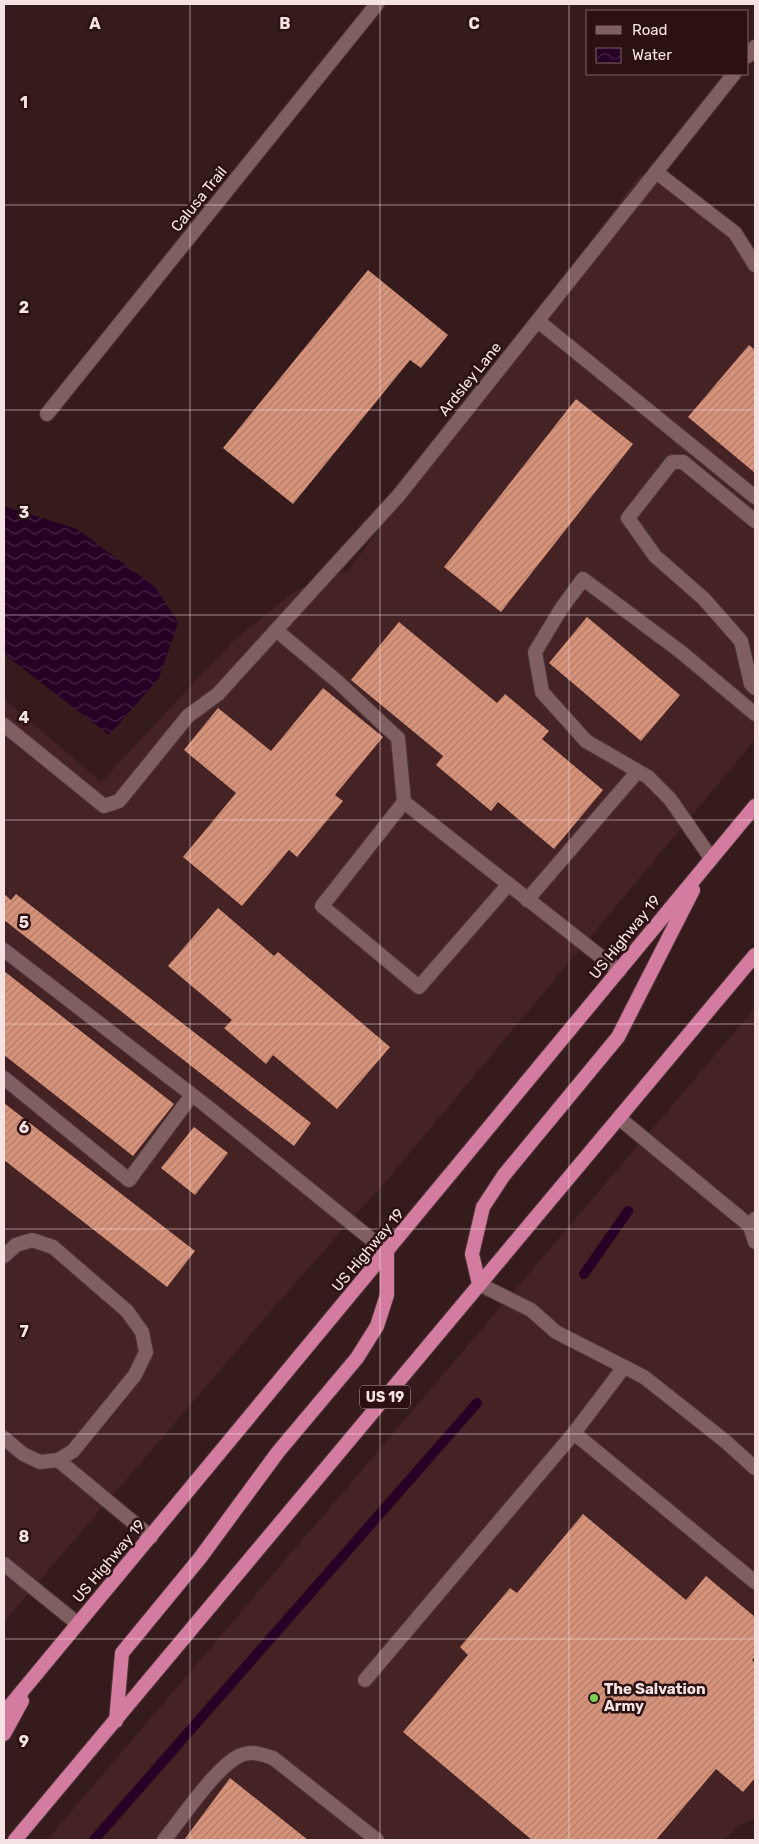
<svg xmlns="http://www.w3.org/2000/svg" width="759" height="1844" font-family="Rubik,sans-serif">
<style>
.built{fill:#452224}
.water{fill:url(#water-waves)}
.lines{fill:none;stroke-linecap:round;stroke-linejoin:round}
.stream{stroke:#260025;stroke-width:10}
.building{fill:url(#building-hatch)}
.service-casing{stroke:#4c3637;stroke-width:16}
.minor-casing{stroke:#4c3637;stroke-width:16}
.trunk-casing{stroke:#4c3637;stroke-width:16}
.service{stroke:#805f60;stroke-width:14}
.minor{stroke:#805f60;stroke-width:14}
.trunk{stroke:#d47ca0;stroke-width:14}
.grid{fill:none;stroke:#f6e2e2;stroke-width:1;stroke-opacity:0.55}
.poi-dot{fill:#80d051;stroke:#2c1113;stroke-width:2}
.labels{text-anchor:middle;dominant-baseline:central;stroke-width:5;stroke-linejoin:round;paint-order:stroke}
.shield{fill:#2c1113;stroke:#b9a3a4;stroke-width:1}
.shield-label{font-size:14px;font-weight:bold;fill:#f6e2e2}
.street-label{font-size:15px;fill:#f6e2e2;stroke:#2c1113}
.poi-label{font-size:15px;font-weight:bold;fill:#f6e2e2;stroke:#2c1113;text-anchor:start}
.grid-label{font-size:16px;text-anchor:middle;font-weight:bold;fill:#f6e2e2;stroke:#2c1113;stroke-width:5;stroke-linejoin:round;paint-order:stroke}
</style>
<defs>
<pattern id="water-waves" width="16" height="10" patternUnits="userSpaceOnUse" patternTransform="scale(1.25)"><rect width="16" height="10" fill="#260025"/><path d="M0 5q4-4 8 0t8 0" fill="none" stroke="#462544"/></pattern>
<pattern id="building-hatch" width="6" height="6" patternUnits="userSpaceOnUse" patternTransform="scale(1.25)"><rect width="6" height="6" fill="#d7937a"/><path d="M-1 1l2-2M0 6l6-6M5 7l2-2" fill="none" stroke="#ad7b6a"/></pattern>
</defs>
<rect width="100%" height="100%" fill="#361b1c"/>
<path class="built" d="M641,173L755,249V740L387,1180L275,1306L4,1622V699L101,782L232,642L296,590L348,571Z
M755,1008V1819L739,1825L724,1840H47Z"/>
<path class="water" d="M4,506L77,529L155,587L178,622L159,678L109,735L4,654Z"/>
<g class="lines">
<path class="stream" d="M584,1274L628,1211
M94,1840L477,1403"/>
</g>
<path class="building" d="M368,270L448,335L421,368L410,360L293,504L223,448Z
M749,345L755,350V473L688,417Z
M576,399L633,444L501,612L444,567Z
M587,617L680,695L641,741L549,663Z
M399,622L497,703L505,694L549,731L542,739L603,790L554,849L498,802L491,811L436,765L443,756L351,680Z
M323,688L383,737L335,795L343,801L297,857L289,850L242,906L183,857L236,793L184,750L218,708L271,751Z
M4,894L11,900L16,894L311,1123L294,1146L4,920Z
M218,908L274,956L278,952L390,1047L337,1109L273,1055L266,1064L224,1028L232,1020L168,966Z
M4,971L174,1104L133,1156L4,1055Z
M4,1103L195,1251L167,1287L4,1160Z
M194,1127L228,1153L195,1195L161,1168Z
M583,1514L686,1600L706,1576L755,1617V1657L752,1660L755,1663V1778L743,1792L716,1769L656,1840H532L403,1732L468,1655L460,1647L510,1588L517,1593Z
M230,1778L308,1840H184Z"/>
<g class="lines">
<defs>
<path id="service" d="M656,172L735,233L755,265
M538,321L755,497
M755,521L683,462H672L628,518L655,556L704,599L741,641L751,684L755,688
M276,630L338,682L398,738L404,802L619,971
M4,725L104,806L119,801L188,716L218,694
M404,802L322,906L419,987L508,885
M711,858L670,799L648,777L586,741L542,692L535,652L561,609L583,579L681,652L755,714
M527,900L638,771
M4,950L204,1104L387,1252
M4,1078L129,1180L192,1095
M619,1118L750,1226L755,1219
M750,1226L755,1242
M4,1256L16,1245L32,1240L53,1247L127,1311L142,1332L146,1352L135,1375L73,1451L58,1460L40,1462L23,1454L4,1438
M479,1284L531,1310L556,1332L644,1377L725,1441L755,1468
M624,1367L574,1433L755,1582
M58,1460L151,1537
M4,1564L78,1624
M365,1680L574,1433
M164,1840C183,1817 215,1768 239,1756C251,1750 261,1754 273,1758L377,1840"/>
<path id="minor" d="M748,56L755,47
M47,414L377,4
M218,694L399,495L734,74"/>
<path id="trunk" d="M479,1284L472,1254L483,1207L504,1175L618,1037L693,890
M4,1713L755,806
M116,1721L122,1653L200,1558L278,1452L357,1358L377,1326L387,1295V1252
M4,1734L22,1701
M15,1840L755,955"/>
</defs>
<use href="#service" class="service-casing"/>
<use href="#minor" class="minor-casing"/>
<use href="#trunk" class="trunk-casing"/>
<use href="#service" class="service"/>
<use href="#minor" class="minor"/>
<use href="#trunk" class="trunk"/>
</g>
<path class="grid" d="M190,4V1840M380,4V1840M569,4V1840M4,205H755M4,410H755M4,615H755M4,820H755M4,1024H755M4,1229H755M4,1434H755M4,1639H755"/>
<circle class="poi-dot" cx="594" cy="1698" r="5"/>
<g class="labels">
<rect class="shield" x="360" y="1385.5" width="50" height="23" rx="4"/>
<g class="shield-label">
<text x="385" y="1397">US 19</text>
</g>
<g class="street-label">
<text transform="translate(199 199) rotate(-51)">Calusa Trail</text>
<text transform="translate(470 379) rotate(-51)">Ardsley Lane</text>
<text transform="translate(625 937) rotate(-51)">US Highway 19</text>
<text transform="translate(368 1250) rotate(-50)">US Highway 19</text>
<text transform="translate(109 1561) rotate(-50)">US Highway 19</text>
</g>
<g class="poi-label">
<text x="604" y="1689">The Salvation<tspan x="604" dy="17">Army</tspan></text>
</g>
</g>
<g class="grid-label">
<text x="95" y="29">A</text>
<text x="285" y="29">B</text>
<text x="474" y="29">C</text>
<text x="24" y="108">1</text>
<text x="24" y="313">2</text>
<text x="24" y="518">3</text>
<text x="24" y="723">4</text>
<text x="24" y="928">5</text>
<text x="24" y="1133">6</text>
<text x="24" y="1337">7</text>
<text x="24" y="1542">8</text>
<text x="24" y="1747">9</text>
</g>
<rect width="759" height="1844" fill="none" stroke="#f6e2e2" stroke-width="10"/>
<rect x="586" y="10" width="162" height="65" fill="#2c1113" stroke="#7d6566"/>
<rect x="596" y="26" width="25" height="8" fill="#805f60" stroke="#7d6566"/>
<text x="632" y="35" font-size="15" fill="#f6e2e2">Road</text>
<rect x="596" y="48" width="25" height="15" fill="url(#water-waves)" stroke="#7d6566"/>
<text x="632" y="60" font-size="15" fill="#f6e2e2">Water</text>
</svg>
